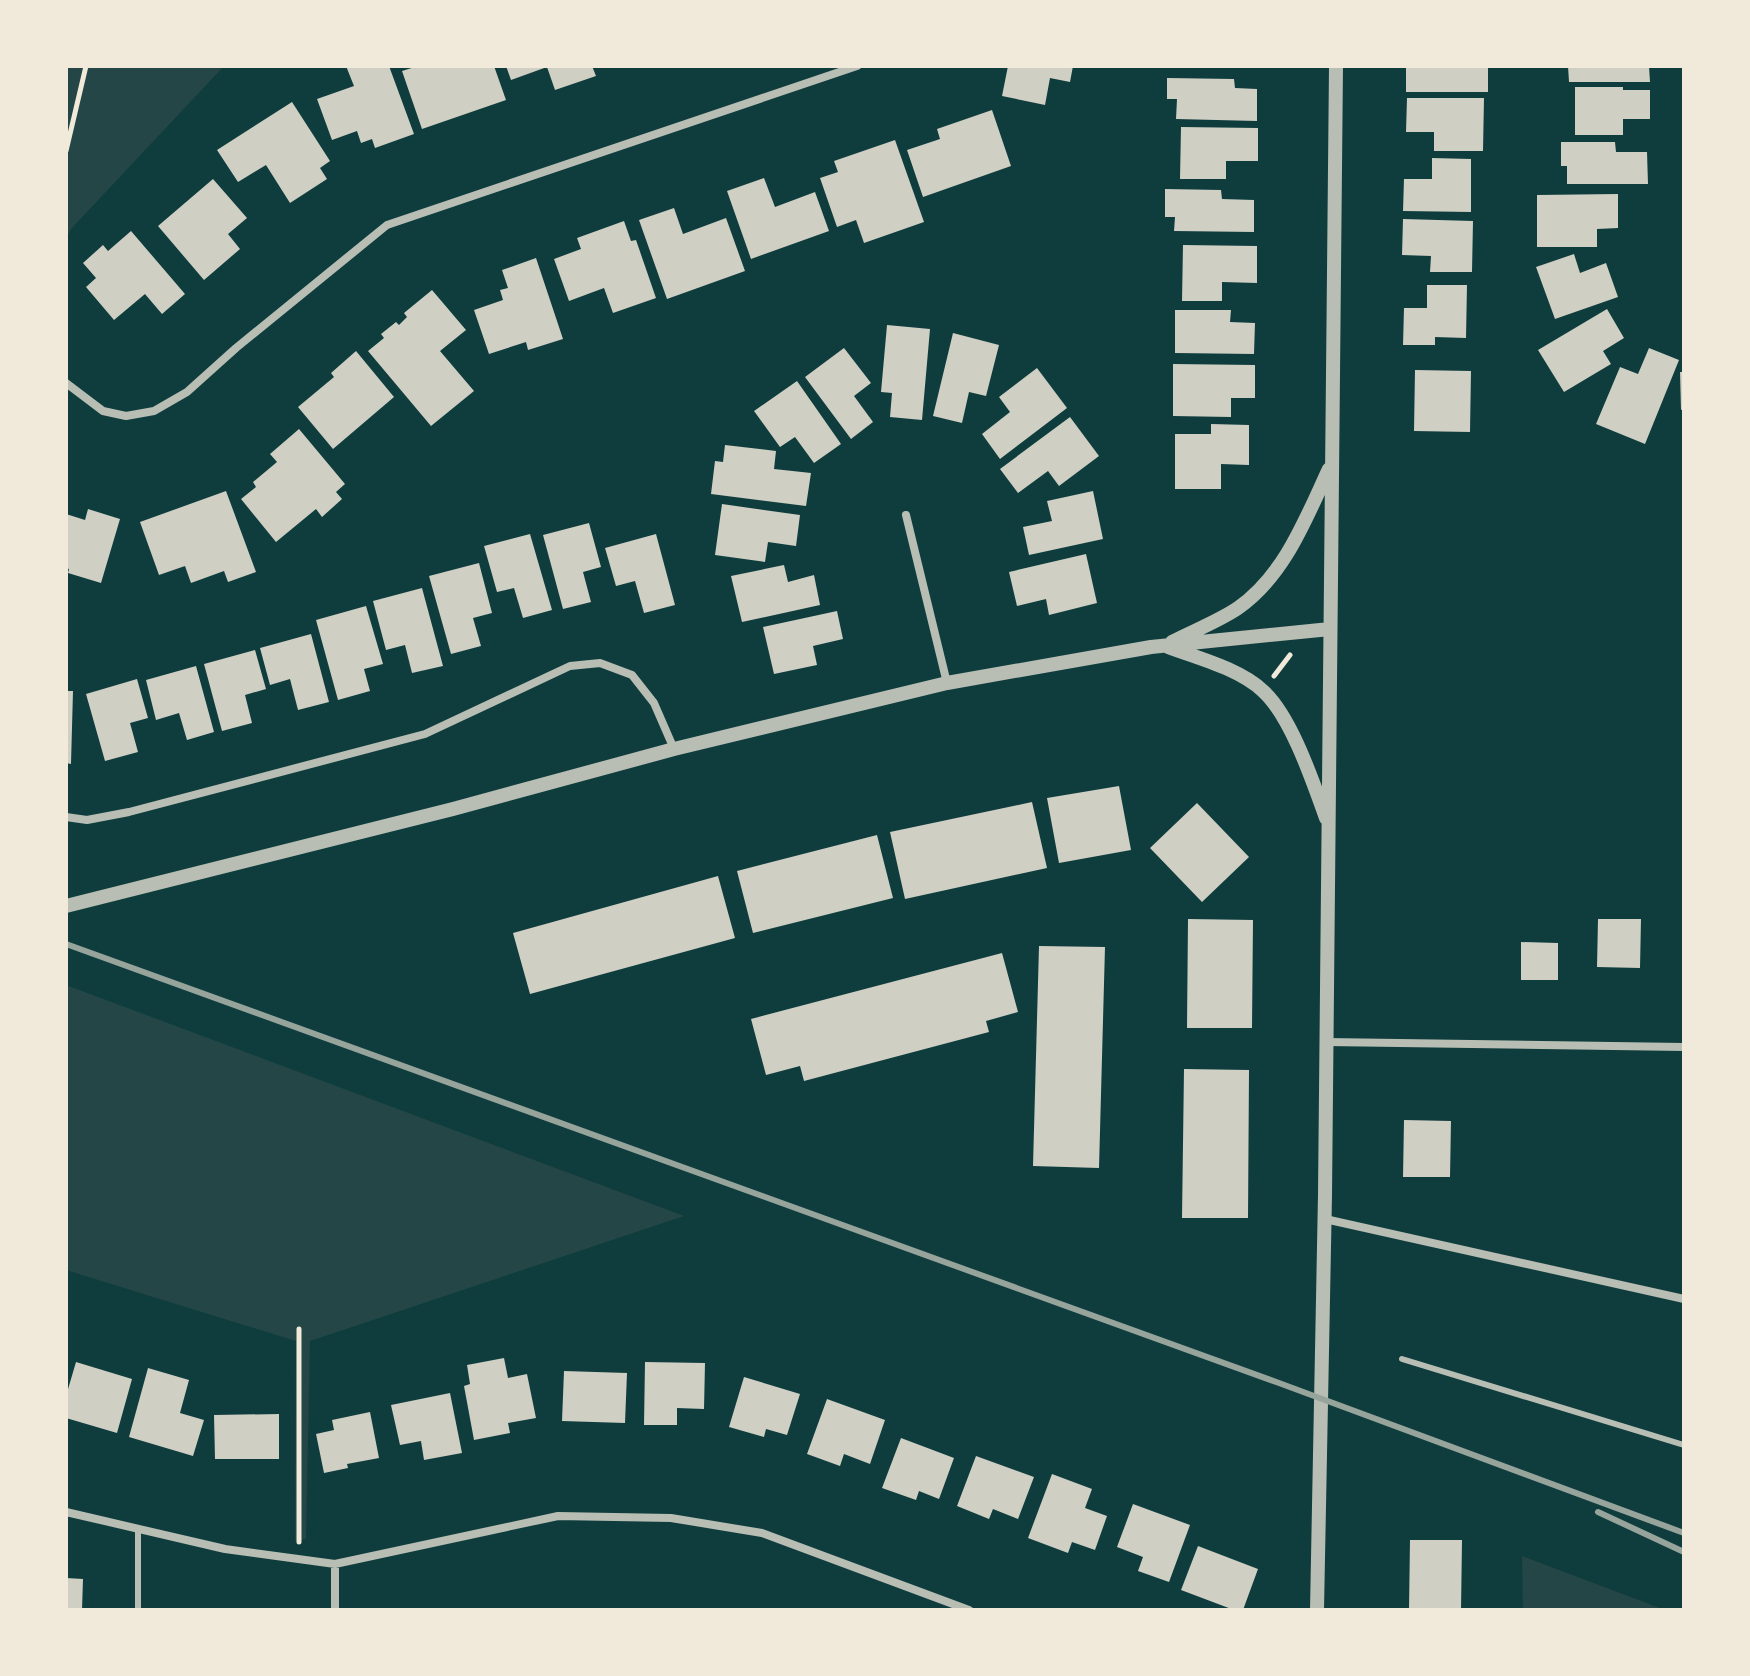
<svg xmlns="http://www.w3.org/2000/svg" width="1750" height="1676" font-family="'IBM Plex Serif',serif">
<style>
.green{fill:#244646}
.building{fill:#cfcfc3}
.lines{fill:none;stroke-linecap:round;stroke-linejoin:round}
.path{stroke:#f1e9da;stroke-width:5}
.service{stroke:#b8beb3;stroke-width:6}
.minor{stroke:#b8beb3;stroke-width:8}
.tertiary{stroke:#b8beb3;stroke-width:14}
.rail{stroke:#97a49c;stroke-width:6}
</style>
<rect width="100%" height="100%" fill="#0f3d3e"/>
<path class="green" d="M66,66H224L71,229L66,239Z
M66,985L684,1216L310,1341L306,1539L295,1541L296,1341L66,1270Z
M1522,1556L1665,1610H1523Z"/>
<path class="building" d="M346,66H389L414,134L375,148L372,139L361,143L357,131L332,140L317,99L354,86Z
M418,66H494L506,100L422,129L402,71Z
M506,66H592L596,76L555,90L547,67L511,80Z
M1008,66H1073L1070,82L1050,78L1045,105L1002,96Z
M1406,66H1488V92H1406Z
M1568,66H1649L1650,82H1569Z
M1167,78L1234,79L1235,88L1257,89V121L1176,119L1177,99H1167Z
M1575,87H1623V90H1650V119H1623V135H1575Z
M1407,98H1484L1483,151H1434V132H1406Z
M292,102L330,161L320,168L327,179L290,203L266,165L238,182L217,150Z
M992,110L1011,166L923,197L907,150L940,139L937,129Z
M1181,127L1258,128V161H1226V179H1180Z
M895,140L924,222L864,243L856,220L837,227L820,178L838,172L834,161Z
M1561,142H1615L1616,152H1647L1648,184H1567V166H1561Z
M1432,158L1471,159V212L1403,211L1404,179H1432Z
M764,178L775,207L815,192L829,231L751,259L727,191Z
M213,179L247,218L228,234L240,249L204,280L158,226Z
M1165,189L1221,190L1222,199L1254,200V232L1174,231L1175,217H1165Z
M1618,194V228L1597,229V247H1537V195Z
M674,208L683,234L726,218L745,271L667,299L639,220Z
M1403,219L1473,221L1472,272H1430L1431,256L1402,255Z
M624,221L631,241L636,240L656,298L613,313L604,288L569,301L554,259L581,249L577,238Z
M131,231L185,294L162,314L145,294L114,320L86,287L96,278L83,263L103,245L108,251Z
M1183,245L1257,246V283L1222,282V301H1182Z
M1574,254L1580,273L1606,263L1618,297L1555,319L1536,267Z
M536,258L563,339L528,350L526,342L489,354L474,310L503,300L500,290L508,288L502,270Z
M1427,285H1467L1466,338L1435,337V345H1403L1404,308H1427Z
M432,290L466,330L440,351L474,391L431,426L368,351L384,338L381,334L396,322L399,325L407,317L404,313Z
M1607,309L1624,338L1603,351L1611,364L1564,392L1538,350Z
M1175,310H1231L1230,322L1255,323L1254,354L1175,353Z
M887,325L930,329L922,420L890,417L892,393L881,392Z
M953,333L999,345L986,396L969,392L962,423L933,416Z
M844,348L871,383L854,396L873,422L851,439L805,377Z
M1649,348L1679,360L1645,444L1596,424L1620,367L1638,374Z
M356,351L394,397L333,449L298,407L334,377L331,373Z
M1173,364L1255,365V398H1231V417L1173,416Z
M1037,368L1067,408L1000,459L982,434L1010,412L999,397Z
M1415,370L1471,371L1470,432L1414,431Z
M1680,372H1684V409L1681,410Z
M797,381L841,444L814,463L795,437L780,447L754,411Z
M1070,417L1099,456L1059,486L1048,471L1018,493L1000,469Z
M1211,424L1249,425V465L1221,464V489H1175V434H1211Z
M299,429L345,484L336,492L342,499L322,517L316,509L276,542L241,499L256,487L253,482L277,462L270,454Z
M725,445L776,451L774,469L811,473L806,506L711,494L715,461L723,462Z
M226,491L256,572L228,582L224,571L191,583L185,566L159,575L140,522Z
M1093,491L1103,539L1029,555L1023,527L1052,521L1047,501Z
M722,504L800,515L796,546L768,542L765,562L715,555Z
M88,509L120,519L101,583L68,573L69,569L66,568V514L85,520Z
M589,523L601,567L583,572L591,602L563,609L543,535Z
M530,534L552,610L523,618L514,588L497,592L484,546Z
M656,534L675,605L644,613L635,581L616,586L605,548Z
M1086,554L1097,603L1049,615L1046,599L1017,606L1009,572Z
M479,563L492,613L473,618L481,646L451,654L429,576Z
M784,565L788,582L814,575L820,605L742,622L731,576Z
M422,588L443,666L412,673L405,645L386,650L373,601Z
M366,606L383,664L364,669L370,691L338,700L316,620Z
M837,611L843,639L813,646L817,665L774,674L763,627Z
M311,634L329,702L298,710L290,679L270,685L260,648Z
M255,650L266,689L245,695L252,723L222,731L204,664Z
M196,666L214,732L187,740L179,713L156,720L146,680Z
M137,679L148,718L130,723L138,752L105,761L86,694Z
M66,691H73L71,764L66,763Z
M1119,786L1131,850L1059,863L1047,798Z
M1032,802L1047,868L905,899L890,832Z
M1197,803L1249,857L1202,902L1150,848Z
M877,835L893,898L753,933L737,871Z
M718,876L735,938L530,994L513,933Z
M1188,919L1253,920L1252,1028H1187Z
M1598,919H1641L1640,968L1597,967Z
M1521,942L1558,943V980H1521Z
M1039,946L1105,947L1099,1168L1033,1166Z
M1002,953L1018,1012L986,1021L989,1032L804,1081L800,1066L766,1075L751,1019Z
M1184,1069L1249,1070L1248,1218H1182Z
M1404,1120L1451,1121L1450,1177H1403Z
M504,1358L508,1378L527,1374L536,1418L508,1423L510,1433L474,1440L464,1386L470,1384L467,1365Z
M76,1362L132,1379L117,1433L66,1418V1396Z
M645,1362L705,1363L704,1409L677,1408V1425H644Z
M148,1368L189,1380L180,1413L204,1420L193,1456L129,1437Z
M564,1371L627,1373L625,1423L562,1421Z
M744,1377L800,1394L787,1435L766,1429L764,1437L729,1427Z
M450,1393L462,1453L424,1460L421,1441L400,1445L391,1405Z
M827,1399L885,1420L870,1464L844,1454L840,1466L807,1454Z
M370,1412L379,1458L347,1464L348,1468L324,1473L316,1434L334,1430L332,1420Z
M279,1414V1459H215L214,1415Z
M901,1438L954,1458L939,1499L919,1491L916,1500L882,1488Z
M976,1456L1034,1477L1018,1519L993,1509L989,1519L957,1506Z
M1052,1474L1092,1489L1085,1508L1107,1516L1095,1550L1072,1542L1068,1553L1028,1538Z
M1133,1504L1190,1525L1169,1582L1138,1571L1143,1557L1117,1547Z
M1410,1540H1462L1461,1610H1409Z
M1198,1546L1258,1569L1243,1610H1234L1181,1590Z
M66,1578L83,1579L82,1610H66Z"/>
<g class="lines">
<path class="path" d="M66,151L86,66
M1274,676L1290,655
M299,1329V1542"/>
<path class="service" d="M1402,1359L1684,1445
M138,1610V1530"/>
<path class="minor" d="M66,383L103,411L126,416L154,411L187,392L236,348L387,225L857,66
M906,515L947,683
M66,817L87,820L129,812L425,734L570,666L600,663L632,675L654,703L674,749
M1326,1042L1684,1047
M1325,1219L1684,1299
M66,1512L225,1549L335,1564L558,1516L671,1518L762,1533L969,1610
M335,1610V1564"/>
<path class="tertiary" d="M1172,642C1193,631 1219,621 1238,608C1285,575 1306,518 1329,469
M1168,647C1198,658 1240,669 1263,691C1291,716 1313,782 1326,818
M66,906L453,809L674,749L947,683L1151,647L1330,629
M1317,1610L1325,1195L1336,66"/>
<path class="rail" d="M66,944L1279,1383L1684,1533
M1598,1512L1684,1552"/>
</g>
<rect width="1750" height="1676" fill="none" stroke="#f1e9da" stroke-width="136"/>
</svg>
